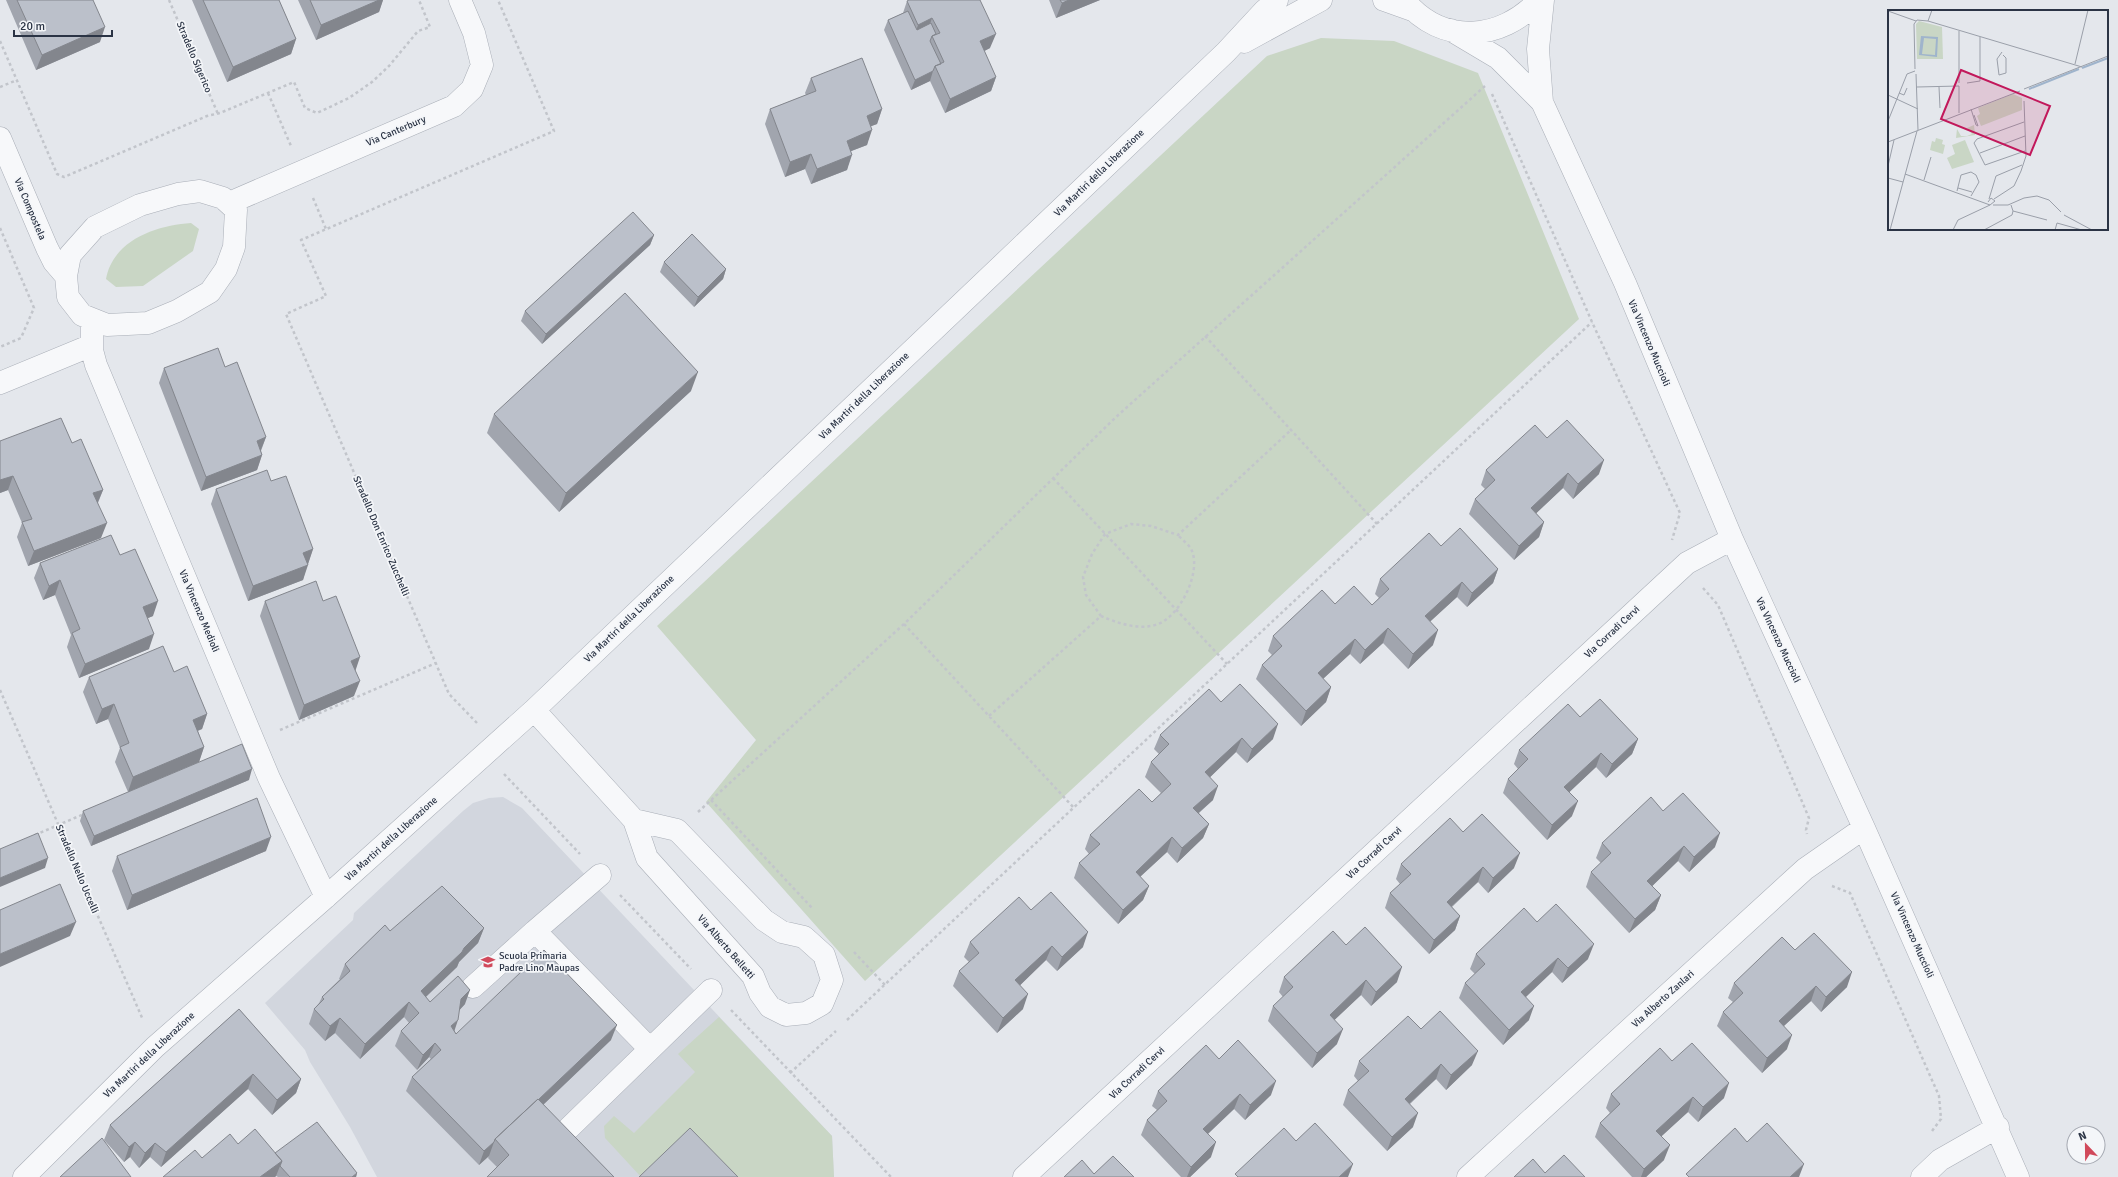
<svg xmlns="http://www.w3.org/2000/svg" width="2118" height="1177" font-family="Signika,sans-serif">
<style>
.built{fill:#d2d6de}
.green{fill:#c9d6c5}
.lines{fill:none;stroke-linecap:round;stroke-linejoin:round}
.minor-casing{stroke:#a9aeb7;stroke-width:23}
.path{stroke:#c2c5cb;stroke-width:2.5;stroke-dasharray:3 3;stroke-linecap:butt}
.minor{stroke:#f7f8fa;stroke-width:22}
.wall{fill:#a1a5ae}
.shaded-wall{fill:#83868d}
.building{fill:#bbc0ca;stroke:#83868d}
.labels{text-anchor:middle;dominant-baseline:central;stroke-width:3.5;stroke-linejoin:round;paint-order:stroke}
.street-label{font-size:10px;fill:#2b3445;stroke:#f4f6f9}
.poi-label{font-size:10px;fill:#2b3445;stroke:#f4f6f9;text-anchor:start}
.inset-river{fill:none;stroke:#9fb4cc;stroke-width:2}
.inset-road{fill:none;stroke:#9a9fa9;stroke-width:1}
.view{fill:#c2185b;fill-opacity:0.15;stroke:#c2185b;stroke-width:2}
.inset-edge{fill:none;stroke:#2b3445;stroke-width:2}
</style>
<rect width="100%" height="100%" fill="#e4e7ec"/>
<path class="built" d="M503,797L522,808L832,1136L834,1177H377L350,1127L310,1062L305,1050L265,1003L353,920L354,913L463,811L473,803L489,798Z"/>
<path class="green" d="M1321,38L1394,41L1478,73L1579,319L865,981L706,802L756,740L657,626L1267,56Z
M191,223L199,229L193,251L143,286L116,287L106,279C113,240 157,225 191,223Z
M719,1017L832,1136L834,1177H641L605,1138L604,1126L614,1116L634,1133L695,1072L678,1054Z"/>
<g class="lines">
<defs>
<path id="minor" d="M1384,0L1412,10
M1404,0C1442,46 1501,41 1539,0
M1451,30L1498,58L1542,102L1538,49L1543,0
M1244,42L1321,0
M1542,102L1625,283L1732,539L1864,828L2018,1177
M0,138L47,248L54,262L66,276
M200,191L223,198L236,210L234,247L226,269L210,292L177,311L148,323L107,325L82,315L68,297L66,276L70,255L95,227L140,205L178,194Z
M229,203L454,106L472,89L482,65L474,33L460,0
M92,319V350L96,365L269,778L326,897
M0,383L92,345
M534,710L634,820L647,858L753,976L760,993L770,1007L786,1015L806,1013L822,1004L832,980L824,955L804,937L782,932L764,920L677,830L634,820
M600,875L535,931L650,1049
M473,987L535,931
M569,1128L711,990
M24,1177L155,1047L326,897L534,710L1226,52L1264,11L1277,0
M1024,1177L1687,563L1732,539
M1468,1177L1805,869L1864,828
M1922,1177L1940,1160L1998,1127"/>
</defs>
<use href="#minor" class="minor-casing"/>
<path class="path" d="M169,0L218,114
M0,41L57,174L64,177L207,116L220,113L294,82L305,108L317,113L349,98L372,82L389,66L418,31L430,27L419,0
M0,87L17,80
M268,93L291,146
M1492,94L1592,322L1680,513L1672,540
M313,198L326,229
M0,228L34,308L21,338L0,347
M1205,336L1377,524
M1053,478L1227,664
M1703,588L1718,605L1809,818L1806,830L1807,834
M1101,616C1117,623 1140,631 1158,624C1180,616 1201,573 1192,551C1190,545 1182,540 1178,535
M904,624L1074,808
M0,690L143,1020
M989,716L1101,616L1086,595L1083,577L1092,554L1105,534L1131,524L1151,526L1178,535L1291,430
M477,723L449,694L286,314L326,296L301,240L554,131L498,0
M280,730L436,663
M504,774L580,854
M711,800L813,909
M698,812L904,624L1116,417L1485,86
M35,835L84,814
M1832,886L1850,893L1939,1096L1941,1119L1932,1131
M620,895L691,969
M854,952L885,985
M731,1010L891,1177
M847,1020L1592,322
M790,1073L836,1031"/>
<use href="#minor" class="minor"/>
</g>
<path class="wall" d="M6,0H93L100,42L36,70Z
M192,0H279L296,39L291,54L227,82Z
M298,0H383L379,12L316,40Z
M1049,0H1100L1056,18Z
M907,1L990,48L984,51L996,77L991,91L945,113L930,81L911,90L884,30L888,20L903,13Z
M811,78L882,109L877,124L871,126L867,145L851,151L847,170L811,184L805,169L785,177L765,124L770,109L806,95L805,93Z
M654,235L650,245L542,344L521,321L525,311Z
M664,262L726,269L723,279L694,307L660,272Z
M225,367L266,437L261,451L262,455L257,470L201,491L159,383L164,368Z
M691,391L559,512L487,433L494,414Z
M1547,438L1599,474L1573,499L1563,488L1536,513L1544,522L1539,537L1514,560L1469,514L1475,499L1485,489L1481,485L1486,470Z
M0,441L72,443L103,490L98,503L101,538L28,566L17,537L22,523L8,490L0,493Z
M216,489L313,549L308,564H307L303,580L248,601L211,504Z
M1441,546L1498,569L1493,583L1467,607L1457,597L1430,621L1433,645L1408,669L1383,643L1360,664L1350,654L1323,679L1331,687L1326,702L1301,726L1256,679L1262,665L1272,655L1268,651L1273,636L1335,604L1372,605L1379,598L1375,594L1380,579Z
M120,555L153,616L148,618L149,649L79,678L67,647L71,635L55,595L43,600L34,578L40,563Z
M265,601H323L355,670L354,696L299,720L260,616Z
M174,672L207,714L202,729L198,731L204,747L199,762L128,792L115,762L120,748L108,719L96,724L83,692L89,677Z
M1221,702L1273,739L1247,763L1236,752L1210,777L1213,800L1199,813L1209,824L1203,838L1177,863L1167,852L1140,877L1149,886L1143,900L1118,924L1074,878L1079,863L1089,854L1085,849L1090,835L1152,802L1161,793L1145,777L1151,762L1159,754L1154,749L1160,735Z
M1580,717L1638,739L1632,754L1606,778L1596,767L1569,792L1572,816L1547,840L1503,793L1508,779L1518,769L1514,764L1519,750Z
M249,780L91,846L80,821L83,811Z
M1663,811L1715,847L1689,872L1678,861L1652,886L1661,895L1655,910L1629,933L1586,887L1591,872L1601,863L1596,858L1602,843Z
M1463,832L1514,868L1488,893L1478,882L1452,907L1460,916L1455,930L1429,954L1385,908L1390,893L1400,884L1396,879L1401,864Z
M266,851L127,910L112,871L117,856Z
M1031,910L1083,947L1057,971L1046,960L1020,985L1023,1009L997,1033L953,986L959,971L969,962L964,957L970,942Z
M1537,922L1588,959L1562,983L1552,972L1526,997L1529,1020L1503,1045L1459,998L1465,983L1475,974L1470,969L1476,954Z
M484,928L478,943L459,962L457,967L426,997L430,1002L465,1004L459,1010L454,1030L456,1034L611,1040L543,1105L614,1177L497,1167L488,1158L489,1156L479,1165L406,1091L412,1077L431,1059L429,1057L417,1070L395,1046L401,1031L409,1023L404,1017L360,1059L335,1033L325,1041L309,1024L314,1009L319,1003L322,997L340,979H339L345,964L390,931Z
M1346,945L1397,982L1371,1006L1361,995L1334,1020L1337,1044L1312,1068L1268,1021L1273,1006L1283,997L1279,992L1284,977Z
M1795,950L1847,987L1821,1012L1811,1001L1784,1026L1787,1049L1762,1073L1717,1026L1723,1012L1733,1002L1728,998L1734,983Z
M239,1009L301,1079L296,1093L272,1115L248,1089L161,1167L150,1157L139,1168L130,1157L124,1162L104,1140L110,1125Z
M1421,1029L1472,1065L1446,1090L1436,1079L1410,1104L1413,1127L1387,1151L1343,1105L1348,1090L1358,1081L1354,1076L1359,1061Z
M1219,1059L1271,1095L1245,1120L1234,1109L1208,1134L1211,1157L1190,1177H1181L1141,1135L1147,1120L1157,1110L1152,1106L1158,1091Z
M1672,1061L1724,1098L1698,1122L1688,1112L1661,1136L1664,1160L1646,1177H1632L1595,1137L1600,1123L1610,1113L1606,1108L1611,1094Z
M238,1144L275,1153L357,1173L356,1177H278L276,1176L275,1177H163L202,1158Z"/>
<path class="shaded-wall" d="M379,0H383L379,12L316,40L321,25Z
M1069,0H1100L1056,18L1062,3Z
M932,18L927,33L913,40L918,25Z
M105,27L100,42L36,70L42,55Z
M996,34L990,48L975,56L980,41Z
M296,39L291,54L227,82L233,67Z
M933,71L930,81L911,90L915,80Z
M996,77L991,91L945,113L950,99Z
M882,109L877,124L861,130L867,116Z
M872,130L867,145L841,155L847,141Z
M811,154L805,169L785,177L790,162Z
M852,155L847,170L811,184L817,169Z
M654,235L650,245L542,344L546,334Z
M726,269L723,279L694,307L698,297Z
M698,372L691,391L559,512L566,493Z
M266,437L260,452L257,441Z
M262,455L257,470L201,491L206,477Z
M1604,460L1599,474L1573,499L1578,484Z
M1568,473L1563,488L1526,523L1531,508Z
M13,476L8,490L0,493V480Z
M103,490L97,504L93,493Z
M1544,522L1539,537L1514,560L1519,546Z
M107,523L101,538L28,566L34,551Z
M313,549L308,564L298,568L303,553Z
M308,565L303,580L248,601L253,586Z
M1498,569L1493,583L1467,607L1472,593Z
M60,580L55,595L43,600L49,586Z
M1462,582L1457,597L1420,631L1425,616Z
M158,601L153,616L138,622L143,607Z
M1388,628L1383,643L1360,664L1365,650Z
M1438,630L1433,645L1408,669L1413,654Z
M154,634L149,649L79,678L85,664Z
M1355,639L1350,654L1313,688L1318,673Z
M360,657L355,672L351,661Z
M360,681L354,696L299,720L304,705Z
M1331,687L1326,702L1301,726L1306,711Z
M114,704L108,719L96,724L102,709Z
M207,714L202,729L188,734L193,720Z
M1278,724L1273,739L1247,763L1252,749Z
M1242,738L1236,752L1200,787L1205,772Z
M1638,739L1632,754L1606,778L1612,764Z
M204,747L199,762L128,792L133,777Z
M1601,753L1596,767L1559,802L1564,787Z
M252,769L249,780L91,846L94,836Z
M1218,786L1213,800L1188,822L1193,808Z
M1578,801L1572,816L1547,840L1552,825Z
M1209,824L1203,838L1177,863L1182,848Z
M1720,833L1715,847L1689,872L1694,857Z
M271,837L266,851L127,910L132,895Z
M1172,837L1167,852L1130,886L1136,872Z
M1684,846L1678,861L1642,896L1647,881Z
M1520,853L1514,868L1488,893L1493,878Z
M48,858L45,868L0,887V878Z
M1483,867L1478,882L1441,916L1447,902Z
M1149,886L1143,900L1118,924L1123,910Z
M1661,895L1655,910L1629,933L1635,919Z
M1460,916L1455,930L1429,954L1434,940Z
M76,922L70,936L0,967V954Z
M484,928L478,943L459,962L457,967L416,1006L421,991Z
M1088,932L1083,947L1057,971L1062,957Z
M1594,944L1588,959L1562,983L1568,968Z
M1052,946L1046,960L1010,995L1015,980Z
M1558,958L1552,972L1516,1006L1521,992Z
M1402,967L1397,982L1371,1006L1376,992Z
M1852,972L1847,987L1821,1012L1826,997Z
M1366,980L1361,995L1324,1030L1330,1015Z
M1816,986L1811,1001L1774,1035L1779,1021Z
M470,990L465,1004L456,1014L461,999Z
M1028,994L1023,1009L997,1033L1003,1018Z
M409,1002L404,1017L360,1059L365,1044Z
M1534,1006L1529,1020L1503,1045L1509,1030Z
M340,1018L335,1033L325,1041L330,1026Z
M458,1020L453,1035L451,1026Z
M617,1025L611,1040L501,1145L496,1140Z
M1343,1029L1337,1044L1312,1068L1317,1053Z
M1792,1035L1787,1049L1762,1073L1767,1058Z
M435,1043L429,1057L417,1070L423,1055Z
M1478,1051L1472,1065L1446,1090L1451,1075Z
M1441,1064L1436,1079L1399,1113L1405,1099Z
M253,1074L248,1089L161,1167L166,1152Z
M301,1079L296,1093L272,1115L277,1100Z
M1276,1081L1271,1095L1245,1120L1250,1105Z
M1729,1083L1724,1098L1698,1122L1703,1107Z
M1240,1094L1234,1109L1198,1143L1203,1129Z
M1693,1097L1688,1112L1651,1146L1656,1131Z
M1418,1113L1413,1127L1387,1151L1392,1137Z
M135,1142L130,1157L124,1162L129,1147Z
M494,1142L489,1156L479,1165L484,1151Z
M1216,1142L1211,1157L1190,1177H1187L1191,1167Z
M155,1143L150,1157L139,1168L145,1153Z
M1670,1145L1664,1160L1646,1177H1641L1644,1169Z
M282,1161L276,1176L275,1177H260Z
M1353,1164L1348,1177H1339Z
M1804,1164L1799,1177H1790Z
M357,1173L356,1177H352Z"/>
<path class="building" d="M17,0H93L105,27L42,55Z
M203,0H279L296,39L233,67Z
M310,0H379L321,25Z
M909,0H980L996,34L980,41L996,77L950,99L935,66L944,62L932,36L940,33L932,18L918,25L907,1Z
M1060,0H1069L1062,3Z
M908,11L917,30L931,23L936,34L932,36L930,41L941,64L935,66L933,71L915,80L888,20Z
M862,58L882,109L867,116L872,130L847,141L852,155L817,169L811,154L790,162L770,109L816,91L811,78Z
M633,212L654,235L546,334L525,311Z
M692,234L726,269L698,297L664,262Z
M625,293L698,372L566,493L494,414Z
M218,348L225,367L237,362L266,437L257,441L262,455L206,477L164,368Z
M61,418L72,443L81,439L103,490L93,493L107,523L34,551L22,522L32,519L13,476L0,480V441Z
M1567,420L1604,460L1578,484L1568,473L1531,508L1544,522L1519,546L1475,499L1495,480L1486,470L1535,425L1547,438Z
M267,470L271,481L286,476L313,549L303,553L308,565L253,586L216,489Z
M1460,528L1498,569L1472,593L1462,582L1425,616L1438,630L1413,654L1388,628L1365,650L1355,639L1318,673L1331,687L1306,711L1262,665L1282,646L1273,636L1322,590L1335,604L1354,586L1372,605L1389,589L1380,579L1429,533L1441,546Z
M111,535L120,555L135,549L158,601L143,607L154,634L85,664L72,633L80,629L60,580L49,586L40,563Z
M316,581L323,601L336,596L360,657L351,661L360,681L304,705L265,601Z
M163,646L174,672L187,666L207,714L193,720L204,747L133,777L120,747L129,743L114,704L102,709L89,677Z
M1240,684L1278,724L1252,749L1242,738L1205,772L1218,786L1193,808L1209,824L1182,848L1172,837L1136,872L1149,886L1123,910L1079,863L1100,844L1090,835L1139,789L1152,802L1171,784L1151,762L1169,744L1160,735L1209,689L1221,702Z
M1600,699L1638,739L1612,764L1601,753L1564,787L1578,801L1552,825L1508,779L1528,759L1519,750L1568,704L1580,717Z
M242,744L252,769L94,836L83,811Z
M1683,793L1720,833L1694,857L1684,846L1647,881L1661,895L1635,919L1591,872L1611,853L1602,843L1651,797L1663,811Z
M257,798L271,837L132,895L117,856Z
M1482,814L1520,853L1493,878L1483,867L1447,902L1460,916L1434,940L1390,893L1411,874L1401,864L1450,818L1463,832Z
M38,833L48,858L0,878V849Z
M60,884L76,922L0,954V910Z
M442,886L484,928L464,948L462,952L421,991L430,1002L458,976L470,990L461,999L458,1020L451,1026L456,1034L544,950L617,1025L538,1100V1099L495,1139L494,1142L484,1151L412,1077L441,1050L435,1043L423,1055L401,1031L419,1013L409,1002L365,1044L340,1018L330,1026L314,1009L324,999L322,997L350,971L345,964L385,925L390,931Z
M1051,892L1088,932L1062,957L1052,946L1015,980L1028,994L1003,1018L959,971L979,953L970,942L1019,897L1031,910Z
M1556,904L1594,944L1568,968L1558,958L1521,992L1534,1006L1509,1030L1465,983L1485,964L1476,954L1524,908L1537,922Z
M1365,927L1402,967L1376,992L1366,980L1330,1015L1343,1029L1317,1053L1273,1006L1293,987L1284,977L1333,931L1346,945Z
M1814,933L1852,972L1826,997L1816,986L1779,1021L1792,1035L1767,1058L1723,1012L1743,993L1734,983L1782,937L1795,950Z
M239,1009L301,1079L277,1100L253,1074L166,1152L155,1143L145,1153L135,1142L129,1147L110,1125Z
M1440,1011L1478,1051L1451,1075L1441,1064L1405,1099L1418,1113L1392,1137L1348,1090L1369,1071L1359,1061L1408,1016L1421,1029Z
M1238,1040L1276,1081L1250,1105L1240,1094L1203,1129L1216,1142L1191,1167L1147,1120L1167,1101L1158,1091L1206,1045L1219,1059Z
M1692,1043L1729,1083L1703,1107L1693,1097L1656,1131L1670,1145L1644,1169L1600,1123L1620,1104L1611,1094L1660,1048L1672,1061Z
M538,1099L614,1177H487L509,1155L495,1139Z
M317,1122L357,1173L352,1177H290L280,1166L282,1161L275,1153Z
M1315,1123L1353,1164L1339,1177H1238L1235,1174L1284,1128L1296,1141Z
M1767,1123L1804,1164L1790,1177H1689L1686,1174L1735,1128L1747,1142Z
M690,1128L738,1177H639Z
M255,1129L282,1161L260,1177H163L195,1150L202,1158L230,1134L238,1144Z
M102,1138L131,1177H60Z
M1564,1155L1585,1177H1514L1533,1159L1545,1173Z
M1113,1156L1134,1177H1064L1082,1160L1094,1174Z"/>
<defs>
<symbol id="school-bare" viewBox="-9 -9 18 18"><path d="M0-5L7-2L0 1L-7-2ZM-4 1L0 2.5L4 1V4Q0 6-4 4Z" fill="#d1495b" stroke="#f4f6f9" stroke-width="2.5" paint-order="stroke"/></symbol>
</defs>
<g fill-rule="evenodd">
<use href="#school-bare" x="478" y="952" width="20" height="20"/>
</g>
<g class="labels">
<g class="street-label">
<text transform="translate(194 57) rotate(67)">Stradello Sigerico</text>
<text transform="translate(396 131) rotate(-23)">Via Canterbury</text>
<text transform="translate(1099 173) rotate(-44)">Via Martiri della Liberazione</text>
<text transform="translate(30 209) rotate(67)">Via Compostela</text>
<text transform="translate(1649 343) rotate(67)">Via Vincenzo Muccioli</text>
<text transform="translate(864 396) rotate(-44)">Via Martiri della Liberazione</text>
<text transform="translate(381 536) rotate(67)">Stradello Don Enrico Zucchelli</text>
<text transform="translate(199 611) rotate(67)">Via Vincenzo Medioli</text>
<text transform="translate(629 619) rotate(-44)">Via Martiri della Liberazione</text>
<text transform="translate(1612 632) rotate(-43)">Via Corradi Cervi</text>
<text transform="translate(1778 640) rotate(65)">Via Vincenzo Muccioli</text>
<text transform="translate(391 839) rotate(-42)">Via Martiri della Liberazione</text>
<text transform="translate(1374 853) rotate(-43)">Via Corradi Cervi</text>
<text transform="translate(77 869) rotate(67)">Stradello Nello Uccelli</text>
<text transform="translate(1912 935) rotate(66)">Via Vincenzo Muccioli</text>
<text transform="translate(726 947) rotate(49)">Via Alberto Belletti</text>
<text transform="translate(1663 999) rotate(-42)">Via Alberto Zanlari</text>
<text transform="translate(149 1055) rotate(-43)">Via Martiri della Liberazione</text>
<text transform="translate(1137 1073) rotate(-43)">Via Corradi Cervi</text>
</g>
<g class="poi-label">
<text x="499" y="956">Scuola Primaria<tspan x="499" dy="12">Padre Lino Maupas</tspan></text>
</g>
</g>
<g transform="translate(1888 10)">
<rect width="220" height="220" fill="#e4e7ec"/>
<path d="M31,11L54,17L55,49H29L28,14ZM125,84L134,88V100L93,116L89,106L92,104L90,98ZM86,115L87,125L68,128L69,119L73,126H79L84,124L79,118ZM48,128L55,130L54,134L57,135L55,144L42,140L44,131L47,132ZM77,130L86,152L64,159L59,148L67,144L64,135Z" fill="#c9d6c5"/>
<path d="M33,26L50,27L49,47L31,45ZM36,28L48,29L47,45L34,44Z" fill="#9fb4cc" fill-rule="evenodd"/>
<path class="inset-river" d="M194,58L220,48M141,79L191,59"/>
<path class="inset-road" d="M0,1L28,11M40,11L194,57M71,21V73M114,42L109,49L111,65L118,63V48L115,45M187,54L200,0M27,59L26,14L29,10L40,11L44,0M28,64L30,120M79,73L92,71V27M71,76V103M29,77L71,76M51,77L52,98M136,79L220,46M11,83L16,85L19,78M0,85L30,99M83,99L88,115L90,116L86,105M0,111L19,64L27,61M136,112L89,129L86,133L97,155L137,141M0,132L132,81M92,143L137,126M0,156L6,130M17,164L102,195L107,191L103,188L100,192M0,168L15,172M36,170L43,147M70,178L84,182M69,181L73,165L83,162L88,165L91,172L83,186M101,189L108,166L134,155M106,189L126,176L133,161L138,146L136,91M105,195H120L136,188L149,186L161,190L173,202M123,195L125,201L159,210M176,205L204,220M2,220L29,121M65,220L70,210L102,195M96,220L124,205L125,201M167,220L169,213L194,220"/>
<path class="view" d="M73,60L162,96L142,145L53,109Z"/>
<rect width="220" height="220" class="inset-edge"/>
</g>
<g transform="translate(2086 1145) rotate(338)"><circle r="19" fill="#f4f6f9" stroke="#a4a8b1"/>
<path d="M0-3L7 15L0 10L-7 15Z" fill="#d1495b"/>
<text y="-6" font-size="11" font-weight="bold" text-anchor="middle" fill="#2b3445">N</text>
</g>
<path d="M14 30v6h98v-6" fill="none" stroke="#2b3445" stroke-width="2"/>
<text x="20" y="30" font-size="12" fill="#2b3445" stroke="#f4f6f9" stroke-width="3" paint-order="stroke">20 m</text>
</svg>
